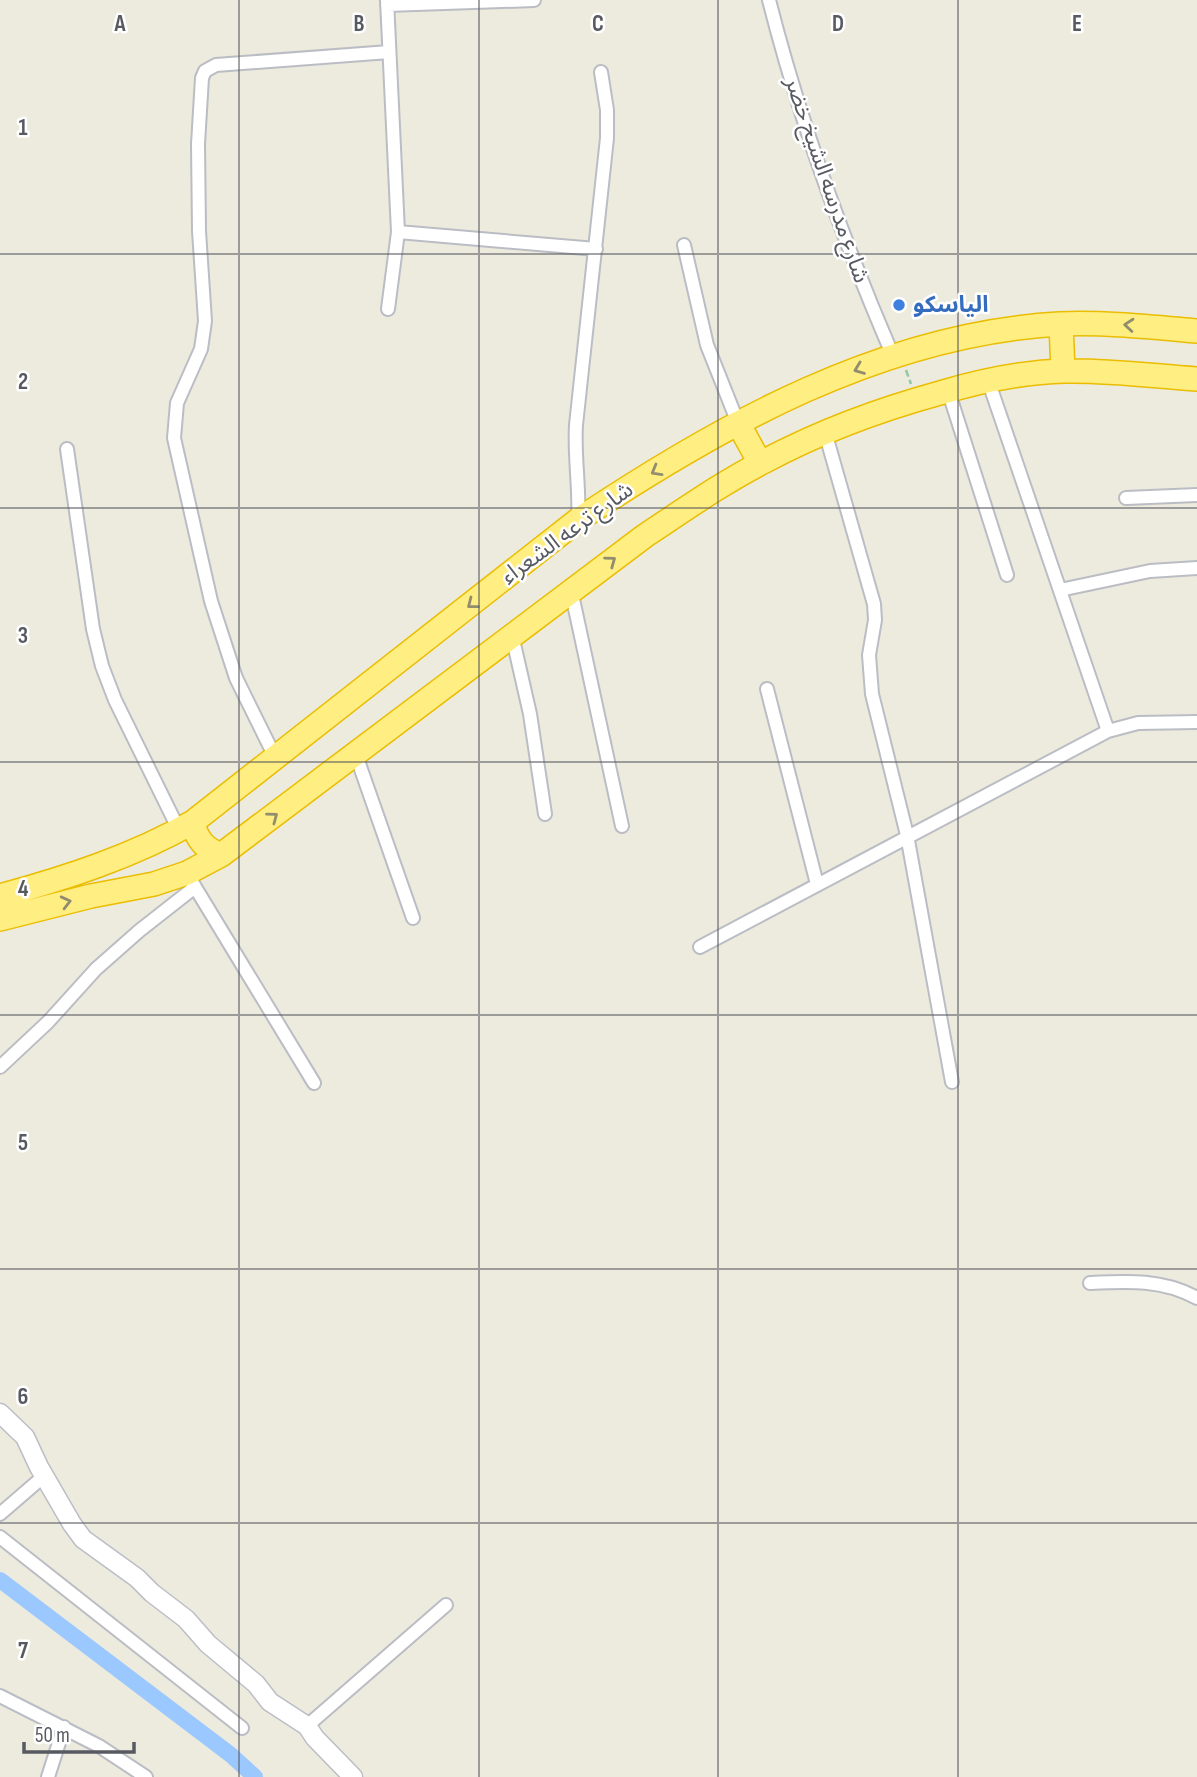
<svg xmlns="http://www.w3.org/2000/svg" width="1197" height="1777" font-family="'Sofia Sans Condensed','Noto Sans Arabic',sans-serif">
<style>
.lines{fill:none;stroke-linecap:round;stroke-linejoin:round}
.canal{stroke:#9bc8ff;stroke-width:16}
.street-casing{stroke:#bbbdc4;stroke-width:16}
.secondary-casing{stroke:#bbbec6;stroke-width:21}
.highway-casing{stroke:#eabd00;stroke-width:26}
.path{stroke:#8fc9a7;stroke-width:2.5;stroke-dasharray:7 3.5;stroke-linecap:butt}
.street{stroke:#fff;stroke-width:12}
.secondary{stroke:#fff;stroke-width:18}
.highway{stroke:#ffee82;stroke-width:23}
.oneway{stroke:#928e6d}
.grid{fill:none;stroke:#575a61;stroke-width:2;stroke-opacity:0.55}
.shop-dot{fill:#3f7fe0;stroke:#fff;stroke-width:2.5}
.labels{text-anchor:middle;dominant-baseline:central;stroke-width:5;stroke-linejoin:round;paint-order:stroke}
.street-label{font-size:23px;fill:#575a61;stroke:#fff}
.shop-label{font-size:23px;font-weight:bold;fill:#366cbe;stroke:#fff;text-anchor:start}
.grid-label{font-size:23px;text-anchor:middle;font-weight:bold;fill:#575a61;stroke:#fff;stroke-width:5;stroke-linejoin:round;paint-order:stroke}
</style>
<rect width="100%" height="100%" fill="#edebde"/>
<g class="lines">
<path class="canal" d="M0,1580L231,1755L255,1777"/>
<defs>
<path id="street" d="M387,0L398,232L388,309
M769,0C800,122 843,240 893,356
M387,5L534,0
M398,232L596,249
M684,245L707,345L738,423
M988,380L1108,731
M948,390L1007,575
M825,432L874,604L875,620L869,655L872,694L907,835L952,1082
M67,449L93,629L102,666L115,700L179,830
M1126,498L1197,495
M578,520C580,488 574,457 576,425L607,138V110L601,72
M571,590L622,826
M1060,590L1150,571L1197,568
M512,635L530,714L545,814
M767,689L817,884
M356,755L413,918
M275,757L236,678L211,601L174,438L177,403L201,349L205,321L199,231L198,144L202,78L205,71L216,65L389,52
M195,887L314,1083
M700,947L1108,731L1138,723L1197,722
M0,1067L48,1022L96,969L139,931L195,887L187,873
M1090,1283C1128,1281 1163,1279 1197,1298
M0,1514L44,1476
M0,1537L242,1728
M0,1696L99,1746L146,1777
M307,1726L446,1605
M48,1777L64,1727"/>
<path id="secondary" d="M0,1413L25,1437L39,1467L72,1524L83,1539L137,1578L152,1593L186,1619L208,1644L256,1684L270,1702L307,1726L315,1738L353,1777"/>
<path id="highway" d="M1061,324L1063,371
M738,423L760,463
M193,822C196,839 205,849 221,855
M0,896C66,878 134,856 193,822L578,520C722,424 883,334 1059,324C1105,322 1151,327 1197,331
M0,919L91,896L154,884L187,873L221,855L646,535C684,510 722,483 763,462C819,432 878,410 940,393C980,381 1023,372 1065,371C1109,370 1153,376 1197,379"/>
</defs>
<use href="#street" class="street-casing"/>
<use href="#secondary" class="secondary-casing"/>
<use href="#highway" class="highway-casing"/>
<path class="path" d="M906,370L911,384"/>
<use href="#street" class="street"/>
<use href="#secondary" class="secondary"/>
<use href="#highway" class="highway"/>
</g>
<defs><path id="oneway-chevron" d="M-2-3.5L2.5 0L-2 3.5" fill="none" stroke-width="1.6" stroke-linecap="round" stroke-linejoin="round" transform="scale(1.75)"/></defs>
<g class="oneway">
<use href="#oneway-chevron" transform="translate(1129 325) rotate(-175)"/>
<use href="#oneway-chevron" transform="translate(859 369) rotate(159)"/>
<use href="#oneway-chevron" transform="translate(656 471) rotate(150)"/>
<use href="#oneway-chevron" transform="translate(611 561) rotate(-36)"/>
<use href="#oneway-chevron" transform="translate(472 604) rotate(142)"/>
<use href="#oneway-chevron" transform="translate(273 817) rotate(-37)"/>
<use href="#oneway-chevron" transform="translate(66 902) rotate(-14)"/>
</g>
<path class="grid" d="M239,0V1777M479,0V1777M718,0V1777M958,0V1777M0,254H1197M0,508H1197M0,762H1197M0,1015H1197M0,1269H1197M0,1523H1197"/>
<circle class="shop-dot" cx="899" cy="305" r="7"/>
<g class="labels">
<g class="street-label">
<text transform="translate(827 180) rotate(71)">شارع مدرسه الشيخ خضر</text>
<text transform="translate(567 533) rotate(-36)">شارع ترعه الشعراء</text>
</g>
<g class="shop-label">
<text x="913" y="305">الياسكو</text>
</g>
</g>
<g class="grid-label">
<text x="120" y="31">A</text>
<text x="359" y="31">B</text>
<text x="598" y="31">C</text>
<text x="838" y="31">D</text>
<text x="1077" y="31">E</text>
<text x="23" y="135">1</text>
<text x="23" y="389">2</text>
<text x="23" y="643">3</text>
<text x="23" y="896">4</text>
<text x="23" y="1150">5</text>
<text x="23" y="1404">6</text>
<text x="23" y="1658">7</text>
</g>
<path d="M24 1742v10h110v-10" fill="none" stroke="#575a61" stroke-width="3.5"/>
<text x="35" y="1742" font-size="21" fill="#575a61" stroke="#ffffff" stroke-width="5" paint-order="stroke">50 m</text>
</svg>
